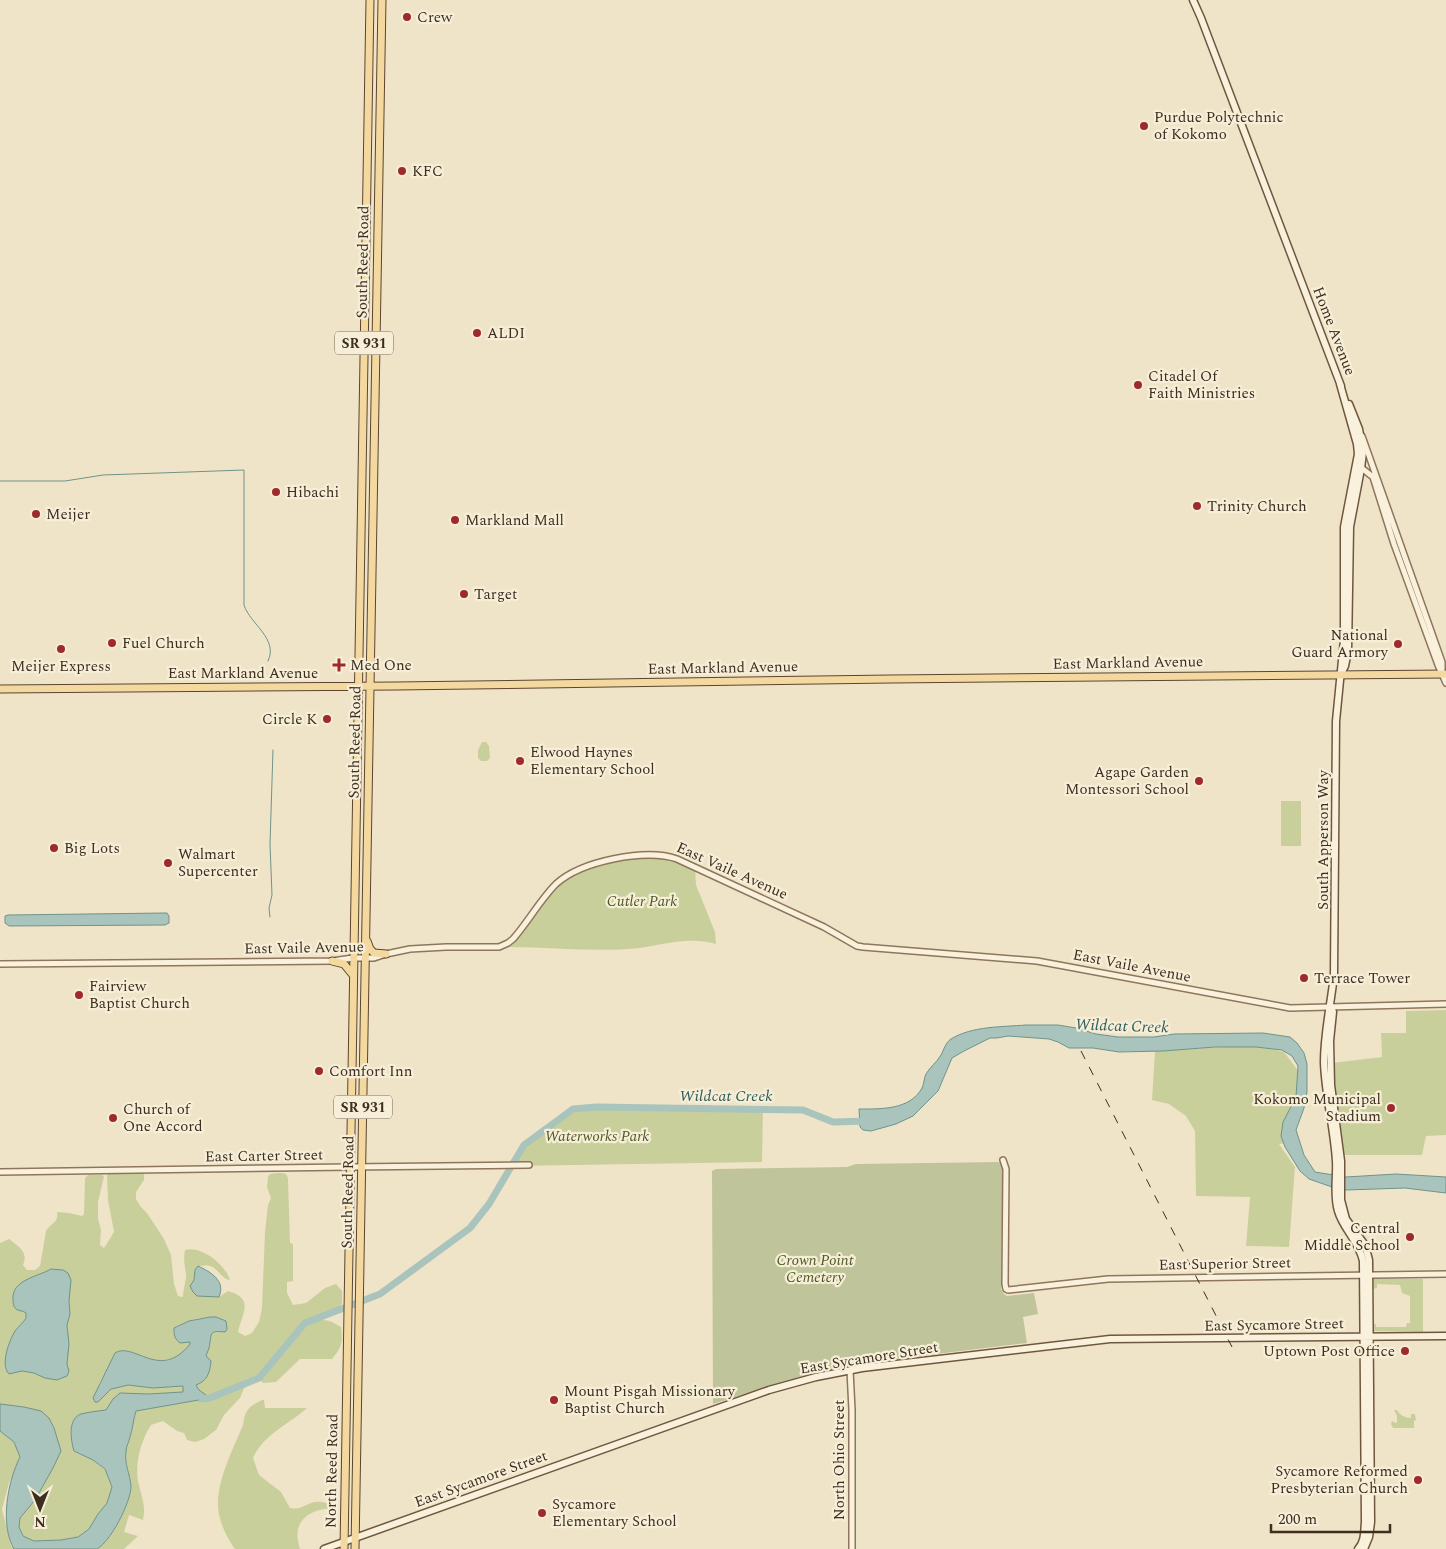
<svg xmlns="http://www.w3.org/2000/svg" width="1446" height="1549" font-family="Spectral,serif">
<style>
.green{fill:#c9cf9b;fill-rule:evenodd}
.cemetery{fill:#bfc49a}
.water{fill:#a9c4bc;stroke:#6f938a}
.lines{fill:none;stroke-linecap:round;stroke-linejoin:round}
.stream{stroke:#6f938a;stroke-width:1}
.river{stroke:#a9c4bc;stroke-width:7}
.tertiary-casing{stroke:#8d765c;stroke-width:8}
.secondary-casing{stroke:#6f573f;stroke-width:9}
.primary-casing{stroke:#5b4430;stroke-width:9}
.tertiary{stroke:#faf1dc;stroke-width:5}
.secondary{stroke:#faf1dc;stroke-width:6}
.primary{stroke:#f3d9a0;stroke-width:7}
.rail{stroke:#3d2e20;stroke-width:1;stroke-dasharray:9 9;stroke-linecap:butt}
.poi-dot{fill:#9e2a2b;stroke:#f7eed8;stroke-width:2}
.labels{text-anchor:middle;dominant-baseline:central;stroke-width:4.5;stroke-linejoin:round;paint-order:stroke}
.shield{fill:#f7eed8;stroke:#756857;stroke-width:1}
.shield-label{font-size:14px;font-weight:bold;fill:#3d2e20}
.poi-label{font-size:15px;fill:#3d2e20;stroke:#f7eed8;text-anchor:start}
.street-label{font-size:15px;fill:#3d2e20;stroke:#f7eed8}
.park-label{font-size:15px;font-style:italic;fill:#4d5a26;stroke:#f7eed8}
.water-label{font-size:16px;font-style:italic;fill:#2f5d5a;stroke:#f7eed8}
</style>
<rect width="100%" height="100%" fill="#f0e4c8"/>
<path class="green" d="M482,742H486L489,746L490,758L487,761H481L478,758V750Z
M1281,801H1301V846H1281Z
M664,855L695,867L696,885L715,932L716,944C686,935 658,947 629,949C585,952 542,946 499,947L508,943L550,892L573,873L612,859Z
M1446,1010V1135L1426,1136L1422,1155H1344L1333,1081L1332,1063L1382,1057L1381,1033H1406V1011Z
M1255,1045L1284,1052L1302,1076L1289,1143L1279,1144L1295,1167L1289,1247L1246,1246L1250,1197L1196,1196L1195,1131L1186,1116L1169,1104L1152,1100L1155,1051Z
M596,1107L763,1109L762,1162L512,1166L524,1145L573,1109Z
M277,1173C282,1173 287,1172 288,1179L290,1243L293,1244V1281L287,1282V1293L293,1305L306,1303L325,1288L336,1284L342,1291V1303L338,1311L318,1319L330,1321L341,1327C343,1342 342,1347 332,1359H300L276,1382L263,1383L259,1379L246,1384L240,1398L224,1415L216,1430L204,1439L195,1442L187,1440L184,1433L177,1431L163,1421L151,1425C140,1442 134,1466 139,1485C142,1499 146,1505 143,1520L129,1515L124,1532L138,1536L124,1549H97C111,1541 131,1502 131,1486C130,1474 124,1463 126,1451C126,1446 129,1442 130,1437C133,1428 133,1420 136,1411L209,1398L199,1390L196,1385L209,1347L210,1336L213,1332L216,1330L225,1332L210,1317C197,1318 186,1321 174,1328L190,1342V1345L181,1355L174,1358L164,1360L154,1361L135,1354L115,1353L105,1375L99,1384L98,1402L111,1389L120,1387L128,1385L153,1388L184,1386L183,1392L148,1394L120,1393L113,1399L106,1410L79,1415L74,1451L93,1460L105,1470L112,1487L107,1503L98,1514L89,1529L78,1537L61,1540L34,1541L23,1536L19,1527L20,1518L35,1500L53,1468L61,1451L24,1407L0,1404V1243L9,1239C18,1246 29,1252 23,1265L27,1270H35L40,1266L46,1231C50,1223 59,1223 57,1212L69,1213L82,1216L84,1214L85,1178L88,1175H102L104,1176L98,1202V1219L101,1230L100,1245L104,1248L114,1232L108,1200L107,1176L108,1174H144V1180L136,1192V1199L141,1207L147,1213L164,1239L171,1255L174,1284L178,1296L183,1297C183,1290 186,1281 186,1275C185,1266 183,1259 185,1250C201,1245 226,1265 230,1280C221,1279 219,1269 210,1266C206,1265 202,1266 198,1266C195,1271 196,1274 195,1279C193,1284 191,1284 191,1288L199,1296L219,1297L228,1291C255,1299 242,1313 238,1332L245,1336L252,1333L259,1322L262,1308L265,1232L268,1205L271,1198L267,1187L268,1177L270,1174Z
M1371,1279H1423V1332L1371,1331ZM1377,1284L1400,1285L1402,1293L1410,1296V1323H1407L1406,1327H1376V1324H1373L1372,1289L1377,1288Z
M262,1400H264L265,1408H307C288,1425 264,1434 253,1458L259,1475L281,1492L290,1508C305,1512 309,1495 332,1505V1508C307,1510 291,1522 300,1549H235C227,1538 218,1520 218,1506C217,1480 233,1449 243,1425C245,1409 249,1407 262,1400Z
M1394,1410H1397C1400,1415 1405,1418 1411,1418V1414H1415L1416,1420L1414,1421V1428H1393L1391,1424L1392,1421L1396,1423L1397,1422V1416Z
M0,1431L14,1442L20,1457L9,1483L2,1509L11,1546L14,1549H0Z"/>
<path class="cemetery" d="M999,1162L1003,1166L1001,1289L1004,1294L1007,1296L1034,1293L1038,1314L1023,1317L1027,1343L846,1365L842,1368L800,1377L713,1404L712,1171L716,1169L847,1167L856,1164Z"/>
<path class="water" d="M164,913H167L169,916V923L165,925L9,926L5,923V916L8,915Z
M1026,1025H1058L1076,1028L1096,1034L1118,1037H1154L1174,1034L1263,1033L1290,1037L1297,1043L1304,1053L1307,1064V1092L1304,1108L1296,1130L1304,1155L1315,1172L1346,1177L1396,1174L1446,1177V1193L1405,1188L1347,1190L1332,1187L1309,1179L1300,1171L1285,1147L1281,1136L1283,1122L1296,1097L1298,1066L1292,1056L1282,1050L1256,1047H1215L1163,1051L1119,1052L1093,1048H1069L1058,1042L1049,1039L1008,1036L997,1038H990L964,1051L952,1058L938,1091L913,1116L896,1124L871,1131L863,1130L860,1127L859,1109C881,1109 910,1110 922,1088C924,1084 924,1078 926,1074C930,1067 937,1062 941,1055C944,1050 945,1043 951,1039C972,1026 1002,1027 1026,1025Z
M198,1266C211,1272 226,1281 219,1297L197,1296L193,1292L190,1286L194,1280L195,1270Z
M51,1269L63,1270L68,1273L71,1280L69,1301L70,1314L67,1325L69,1344L67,1364L69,1371L67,1376L57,1380L45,1378L34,1373L22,1371L9,1374C0,1365 9,1341 15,1331C19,1326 23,1323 26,1318V1313C23,1311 21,1311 18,1310C14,1309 13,1304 13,1300C11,1280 37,1277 51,1269Z
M210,1317H216L226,1321L227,1329L225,1332C208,1330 212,1334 209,1348C208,1351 207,1353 206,1356L211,1361C210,1373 207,1381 196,1385L199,1390L210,1398L136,1411C133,1420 133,1428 130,1437C129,1442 126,1446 126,1452C124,1463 130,1474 131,1486C131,1502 111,1541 97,1549H14C0,1525 7,1483 20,1457L14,1442L0,1431V1404L24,1407L41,1411L49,1418L54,1428L61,1451L53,1468L35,1500L20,1518L19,1527L23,1536L34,1541L61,1540L78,1537L89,1529L98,1514L107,1503L112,1487L105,1469L93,1460L74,1451C71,1441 67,1419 81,1414C89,1412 98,1411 106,1410L113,1399L120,1393L148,1394L183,1392V1386L153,1388L128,1385L120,1387L111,1389L98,1402H95L93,1398L115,1353C134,1341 160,1382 190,1344V1342L180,1343C174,1338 174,1335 174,1328L189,1321Z"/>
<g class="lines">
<path class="stream" d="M0,481H65L103,475L244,470V605C250,624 279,639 268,661
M270,917L269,908L272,895L270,844L273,750"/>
<path class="river" d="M202,1399L210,1398L259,1378L305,1323L380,1294L470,1228L489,1204L524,1145L573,1109L596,1107L803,1110L833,1122L868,1121"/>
<defs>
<path id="tertiary" d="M1362,436L1442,662V674
M1359,466L1373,477L1394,544L1438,665L1446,683
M0,964L332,961L353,958H374L386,954L410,949L446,947H499L508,943L513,939C528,922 540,900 556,884C581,861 646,848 677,859L824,927L857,946L863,947L1037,961L1290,1008L1446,1004
M1003,1160L1006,1169L1005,1284L1006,1289L1008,1290L1108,1279L1446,1274
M0,1172L350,1167L529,1165
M850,1370L852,1410V1549"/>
<path id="secondary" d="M1193,0L1201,18L1341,386
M1340,384L1357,444L1358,454L1344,527V640L1336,721L1334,975C1331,1004 1324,1032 1324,1062C1325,1095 1334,1128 1336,1161C1337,1177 1333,1195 1338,1211C1343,1229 1359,1241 1363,1261L1365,1522C1364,1531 1365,1542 1358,1549
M1342,672L1345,666L1348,651L1350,527L1361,469L1363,452L1359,429L1349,404
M1331,1006L1333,1012L1330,1041L1331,1085L1341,1161V1200L1346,1219L1365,1245L1369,1260L1371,1522L1369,1537L1364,1549
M324,1549L769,1390L816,1377L862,1368L1110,1339L1446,1336"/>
<path id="primary" d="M0,689L396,686L891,679L1446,674
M367,941L370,949L374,953L386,954
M332,961L344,964L353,975
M344,1549L370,0
M355,1549L382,0"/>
</defs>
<use href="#tertiary" class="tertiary-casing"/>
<use href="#secondary" class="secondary-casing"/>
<use href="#primary" class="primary-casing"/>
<use href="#tertiary" class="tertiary"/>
<use href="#secondary" class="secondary"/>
<use href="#primary" class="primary"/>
<path class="rail" d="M1081,1051L1232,1347"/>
</g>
<g class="poi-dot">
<circle cx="407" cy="17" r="5"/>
<circle cx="1144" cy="126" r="5"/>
<circle cx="402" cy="171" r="5"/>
<circle cx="477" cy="333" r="5"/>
<circle cx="1138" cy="385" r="5"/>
<circle cx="276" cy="492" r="5"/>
<circle cx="1197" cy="506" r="5"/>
<circle cx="36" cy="514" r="5"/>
<circle cx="455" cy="520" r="5"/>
<circle cx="464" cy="594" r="5"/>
<circle cx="112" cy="643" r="5"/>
<circle cx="1398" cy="644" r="5"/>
<circle cx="61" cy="649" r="5"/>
<path d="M336.5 657.5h5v5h5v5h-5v5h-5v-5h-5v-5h5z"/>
<circle cx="327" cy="719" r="5"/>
<circle cx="520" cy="761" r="5"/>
<circle cx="1199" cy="781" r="5"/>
<circle cx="54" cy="848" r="5"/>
<circle cx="168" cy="863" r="5"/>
<circle cx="1304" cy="978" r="5"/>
<circle cx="79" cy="995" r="5"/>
<circle cx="319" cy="1071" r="5"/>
<circle cx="1391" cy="1108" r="5"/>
<circle cx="113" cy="1118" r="5"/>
<circle cx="1410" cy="1237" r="5"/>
<circle cx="1405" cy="1351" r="5"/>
<circle cx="554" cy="1400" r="5"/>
<circle cx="1418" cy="1480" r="5"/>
<circle cx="542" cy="1513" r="5"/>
</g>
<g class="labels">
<g class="shield">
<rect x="335" y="331.5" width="58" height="23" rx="4"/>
<rect x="334" y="1095.5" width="58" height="23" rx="4"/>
</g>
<g class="shield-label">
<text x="364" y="343">SR 931</text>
<text x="363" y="1107">SR 931</text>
</g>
<g class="poi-label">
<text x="417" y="17">Crew</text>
<text x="1154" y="117">Purdue Polytechnic<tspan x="1154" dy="17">of Kokomo</tspan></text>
<text x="412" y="171">KFC</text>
<text x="487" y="333">ALDI</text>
<text x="1148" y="376">Citadel Of<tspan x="1148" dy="17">Faith Ministries</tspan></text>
<text x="286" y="492">Hibachi</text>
<text x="1207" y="506">Trinity Church</text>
<text x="46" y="514">Meijer</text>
<text x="465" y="520">Markland Mall</text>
<text x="474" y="594">Target</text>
<text x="1388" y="635" text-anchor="end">National<tspan x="1388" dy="17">Guard Armory</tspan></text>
<text x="122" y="643">Fuel Church</text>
<text x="350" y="665">Med One</text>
<text x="61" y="666" text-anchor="middle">Meijer Express</text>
<text x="317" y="719" text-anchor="end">Circle K</text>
<text x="530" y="752">Elwood Haynes<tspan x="530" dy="17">Elementary School</tspan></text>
<text x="1189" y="772" text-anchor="end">Agape Garden<tspan x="1189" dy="17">Montessori School</tspan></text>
<text x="64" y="848">Big Lots</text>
<text x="178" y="854">Walmart<tspan x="178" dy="17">Supercenter</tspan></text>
<text x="1314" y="978">Terrace Tower</text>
<text x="89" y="986">Fairview<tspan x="89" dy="17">Baptist Church</tspan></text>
<text x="329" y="1071">Comfort Inn</text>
<text x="1381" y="1099" text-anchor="end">Kokomo Municipal<tspan x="1381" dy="17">Stadium</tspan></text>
<text x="123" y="1109">Church of<tspan x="123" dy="17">One Accord</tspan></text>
<text x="1400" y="1228" text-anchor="end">Central<tspan x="1400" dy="17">Middle School</tspan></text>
<text x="1395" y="1351" text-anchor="end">Uptown Post Office</text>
<text x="564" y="1391">Mount Pisgah Missionary<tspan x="564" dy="17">Baptist Church</tspan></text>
<text x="1408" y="1471" text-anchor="end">Sycamore Reformed<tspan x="1408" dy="17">Presbyterian Church</tspan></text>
<text x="552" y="1504">Sycamore<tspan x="552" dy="17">Elementary School</tspan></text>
</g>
<g class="street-label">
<text transform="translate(363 262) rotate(-89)">South Reed Road</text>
<text transform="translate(1334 331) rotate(69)">Home Avenue</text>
<text transform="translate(1128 663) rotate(-1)">East Markland Avenue</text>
<text transform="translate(723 668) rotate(-1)">East Markland Avenue</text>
<text x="243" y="673">East Markland Avenue</text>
<text transform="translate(355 742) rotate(-89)">South Reed Road</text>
<text transform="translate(1323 840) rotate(-90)">South Apperson Way</text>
<text transform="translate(732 871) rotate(24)">East Vaile Avenue</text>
<text transform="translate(304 948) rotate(-1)">East Vaile Avenue</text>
<text transform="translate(1132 966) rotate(11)">East Vaile Avenue</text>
<text transform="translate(264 1156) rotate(-1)">East Carter Street</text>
<text transform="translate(348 1192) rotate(-89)">South Reed Road</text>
<text transform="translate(1225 1264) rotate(-1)">East Superior Street</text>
<text transform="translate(1274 1325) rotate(-1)">East Sycamore Street</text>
<text transform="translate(869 1358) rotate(-9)">East Sycamore Street</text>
<text transform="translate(839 1460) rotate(-90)">North Ohio Street</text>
<text transform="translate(332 1471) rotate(-89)">North Reed Road</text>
<text transform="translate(481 1479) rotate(-20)">East Sycamore Street</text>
</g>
<g class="park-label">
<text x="642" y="901">Cutler Park</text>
<text x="597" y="1136">Waterworks Park</text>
<text x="815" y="1260">Crown Point<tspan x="815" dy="17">Cemetery</tspan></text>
</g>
<g class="water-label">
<text transform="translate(1122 1026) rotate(2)">Wildcat Creek</text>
<text x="726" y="1096">Wildcat Creek</text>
</g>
</g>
<g transform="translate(40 1509) rotate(180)" stroke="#f7eed8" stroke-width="4" paint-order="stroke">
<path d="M0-4L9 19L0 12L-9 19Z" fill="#3d2e20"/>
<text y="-8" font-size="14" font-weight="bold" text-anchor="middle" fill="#3d2e20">N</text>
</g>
<path d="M1271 1524v8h119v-8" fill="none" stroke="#3d2e20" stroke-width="2.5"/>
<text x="1278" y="1524" font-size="15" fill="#3d2e20" stroke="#f7eed8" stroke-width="4" paint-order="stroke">200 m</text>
</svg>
